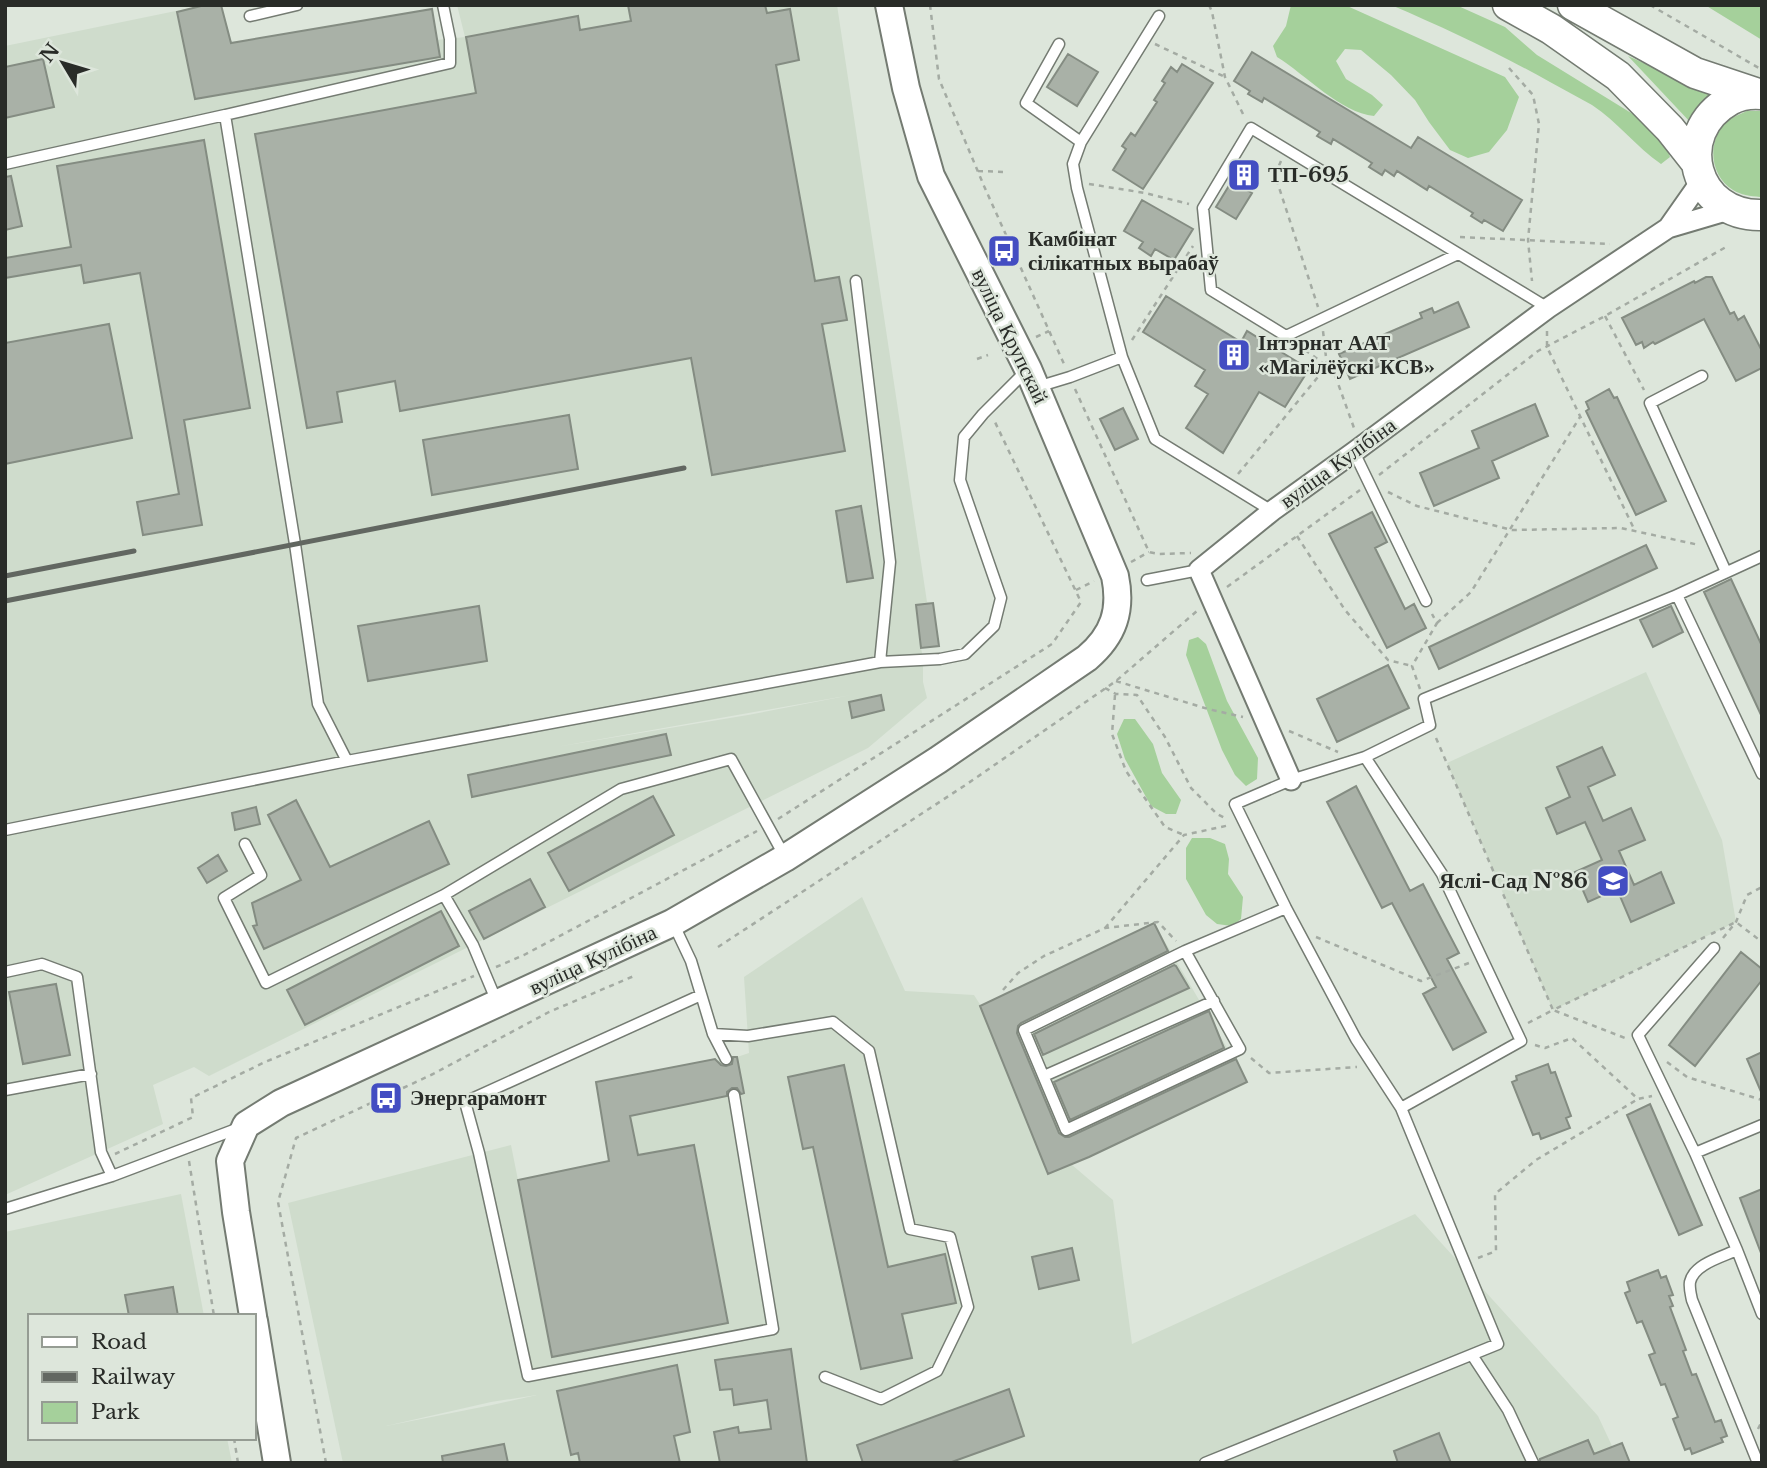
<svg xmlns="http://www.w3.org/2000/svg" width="1767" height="1468" font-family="'Libre Baskerville',serif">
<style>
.built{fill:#cfdccc;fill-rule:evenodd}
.green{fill:#a5d09b}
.building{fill:#a9b1a7;stroke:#848c82;stroke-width:2}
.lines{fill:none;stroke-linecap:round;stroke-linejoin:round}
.service-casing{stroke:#747b72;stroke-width:13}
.minor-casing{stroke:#747b72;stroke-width:23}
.secondary-casing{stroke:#747b72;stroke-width:30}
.primary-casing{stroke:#747b72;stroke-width:33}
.path{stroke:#a4aba3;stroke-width:2.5;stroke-dasharray:5 5;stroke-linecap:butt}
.service{stroke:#fff;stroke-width:10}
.minor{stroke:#fff;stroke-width:19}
.secondary{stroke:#fff;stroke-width:26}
.primary{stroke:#fff;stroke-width:30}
.rail{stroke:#626761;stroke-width:5}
.labels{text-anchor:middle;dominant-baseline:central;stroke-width:5;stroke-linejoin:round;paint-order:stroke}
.poi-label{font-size:21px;font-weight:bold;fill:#292c28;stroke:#dde6db;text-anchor:start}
.street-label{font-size:21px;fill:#292c28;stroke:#dde6db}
</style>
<rect width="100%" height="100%" fill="#dde6db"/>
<path class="built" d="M205,5H221L232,43L432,9L437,40L465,37L457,5H837L927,602L933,603L938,646L921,648L923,658V682L927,698L868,748L209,1076L194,1067L153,1085L163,1124L5,1195V46ZM851,695L748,715L556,747Z
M1646,672L1722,840L1736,922L1553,1010L1447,763Z
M862,897L905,991L974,995L981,1006L1154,923L1247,1082L1071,1164L1113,1200L1132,1344L1415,1214L1598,1416L1620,1463H343L288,1203L511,1145L518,1180L609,1161L596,1082L715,1059L716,1061L737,1057L749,1053L744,977ZM537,1395L492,1405L386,1426L491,1402Z
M181,1194L204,1316H30V1438H227L232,1463H5V1232Z"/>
<path class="green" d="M1291,5H1345L1505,77L1519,97L1507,130L1489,152L1468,158L1450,150L1429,122L1415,100L1391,75L1361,50L1345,49L1336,61L1346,79L1372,95L1383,105L1374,116C1341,113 1306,75 1277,57L1273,46L1286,26Z
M1391,5H1456L1505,27L1537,55L1636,116L1654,130L1666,146L1670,157L1661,164C1636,147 1618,122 1592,105C1578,97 1564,90 1550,82C1498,53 1445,28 1391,5Z
M1705,5H1762V40Z
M1628,56L1713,94L1705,101L1691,123Z
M1747,111H1762V197H1760C1750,196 1741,195 1733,190C1711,177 1707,145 1723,126C1729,118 1738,115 1747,111Z
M1198,637L1206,644L1227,701L1258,758L1257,779L1246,786L1235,775L1222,750L1186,655L1189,640Z
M1124,719H1135L1153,744L1162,773L1181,800L1176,814H1166L1151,806L1125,759L1117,734Z
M1192,838H1210L1225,844L1229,859L1228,874L1243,897L1241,919L1232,926L1217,924L1206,915L1186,879V848Z"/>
<path class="building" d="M205,5H221L231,43L432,9L440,57L195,99L177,12Z
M628,5H765L767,13L790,9L799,60L776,65L815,281L839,277L847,320L822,324L845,451L712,475L691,358L400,411L395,381L337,392L342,422L307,428L255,134L476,93L466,37L578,16L580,30L631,21Z
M1252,52L1411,148L1418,137L1522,200L1503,231L1484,220L1482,223L1471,216L1473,213L1429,186L1427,190L1397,171L1394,176L1385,170L1382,175L1369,167L1372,163L1333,139L1331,144L1317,136L1320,132L1264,98L1262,102L1248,94L1250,91L1234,81Z
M1068,54L1098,72L1077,106L1047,87Z
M43,59L54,107L5,118V67Z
M1182,64L1213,83L1143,189L1113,170L1126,149L1122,146L1131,133L1135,136L1157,102L1154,100L1165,83L1162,81L1171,67L1177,72Z
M204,140L250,408L184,420L202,525L143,535L137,502L179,494L140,273L84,283L81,265L5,278V258L71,247L57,166Z
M1244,161L1256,168L1243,188L1252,193L1236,219L1216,207Z
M11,176L22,226L5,230V177Z
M1142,200L1193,229L1174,260L1155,249L1151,256L1139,248L1143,242L1124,231Z
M1706,277H1712L1730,314L1734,312L1738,320L1744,316L1762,351V368L1736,381L1704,319L1655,344L1653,342L1644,348L1642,342L1636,345L1622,318L1694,281L1695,283Z
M1166,296L1241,342L1247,331L1309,369L1285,407L1259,392L1223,453L1186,428L1208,394L1195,386L1205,370L1143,332Z
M1458,302L1469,327L1350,379L1339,354L1422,318L1420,313L1432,308L1434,313Z
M109,324L132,438L5,464V343Z
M1609,389L1614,398L1617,397L1666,501L1636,515L1586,411L1589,409L1586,402Z
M1535,404L1548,436L1492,461L1499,478L1434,506L1420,473L1479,448L1472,431Z
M1123,408L1138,439L1115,450L1100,419Z
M569,415L578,469L432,495L423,440Z
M861,506L873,578L847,582L836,511Z
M1372,512L1387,542L1375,548L1405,609L1414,604L1426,628L1387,648L1329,534Z
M1646,545L1657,568L1439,669L1429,647Z
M1731,579L1762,646V717L1704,592Z
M933,603L939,646L921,648L916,605Z
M479,606L487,661L368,681L358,626Z
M1671,606L1683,632L1653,647L1640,620Z
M1388,665L1409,708L1337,742L1317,699Z
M881,695L884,710L852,718L849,702Z
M666,734L671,755L472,797L468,775Z
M1602,747L1615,775L1588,787L1603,821L1631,808L1645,840L1619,851L1634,885L1661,872L1674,903L1631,922L1617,889L1588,902L1575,872L1602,860L1585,822L1557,834L1546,808L1570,797L1557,767Z
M1356,786L1410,891L1423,884L1459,953L1447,959L1486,1032L1453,1050L1423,994L1436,987L1392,903L1382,908L1327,802Z
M653,796L674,835L569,891L548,853Z
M296,800L330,867L429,821L449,864L264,949L253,926L257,925L252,903L301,880L268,815Z
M256,807L260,824L235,830L232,813Z
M218,855L227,871L207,883L198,868Z
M530,879L545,907L484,939L469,911Z
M441,911L459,946L305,1025L287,990Z
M1154,923L1168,951L1021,1023L1018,1026L1017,1033L1059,1133L1065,1137H1069L1236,1059L1247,1082L1089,1157L1048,1174L980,1006Z
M1741,952L1762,969V980L1695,1066L1669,1045Z
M1174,965L1176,966L1189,988L1043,1055L1034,1034Z
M56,984L70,1055L23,1064L9,992Z
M1209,1011L1224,1048L1070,1120L1054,1082Z
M1762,1052V1094L1747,1059Z
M733,1057H737L744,1093L741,1094L737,1088H732L727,1092V1096L630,1116L638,1155L694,1145L728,1323L552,1357L518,1180L609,1161L596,1082L715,1059L721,1065L726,1066L732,1064Z
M1548,1064L1551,1073L1555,1072L1571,1116L1566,1118L1570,1128L1541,1139L1539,1133L1533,1135L1512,1082L1517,1080L1516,1076Z
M844,1065L888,1267L945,1254L956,1303L902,1314L912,1358L861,1369L813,1147L803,1149L788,1077Z
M1650,1104L1702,1225L1679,1235L1627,1115Z
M1762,1189V1252L1761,1253L1740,1198Z
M1072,1248L1079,1280L1039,1289L1032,1257Z
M1658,1270L1661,1278L1666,1276L1673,1295L1669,1296L1673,1306L1670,1307L1686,1350L1683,1351L1692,1375L1696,1374L1715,1422L1721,1420L1727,1436L1721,1438L1723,1442L1692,1454L1690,1448L1685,1450L1673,1419L1678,1417L1665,1384L1661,1385L1649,1355L1655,1353L1642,1321L1637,1323L1625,1293L1630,1291L1627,1282Z
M173,1287L178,1316H129L125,1295Z
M791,1349L807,1463H720L714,1432L738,1427L739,1433L771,1429L767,1400L734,1405L732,1389L720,1390L715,1360Z
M677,1365L690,1432L674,1436L680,1463H580L578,1453L571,1455L557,1391Z
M1009,1389L1024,1436L949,1463H863L857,1445Z
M1439,1433L1451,1463H1398L1394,1451Z
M1588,1440L1594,1454L1622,1443L1630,1463H1540V1459Z
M504,1444L508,1463H443L442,1456Z"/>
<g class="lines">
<defs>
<path id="service" d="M250,16L297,5
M1059,44L1026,103L1081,142
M225,115L450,63V39L443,5
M5,164L225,115L295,544L318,704L347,761
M1458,254L1286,336L1211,290L1203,208L1251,128L1548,308
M856,281L890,562L880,662L940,659L965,654L994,626L1001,598L960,480L964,437L983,414L1025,372
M1122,357L1077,188L1073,164L1081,142L1159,16
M1702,376L1650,403L1726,572
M1037,387L1070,377L1122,357L1155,439L1272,511
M1354,452L1426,601
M1147,580L1199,570
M1677,595L1762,774
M1365,757L1442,874L1521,1041L1401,1108
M5,830L347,761L880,662
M245,844L261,875L224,898L266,983L444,895
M673,923L691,961L713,1034L726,1059
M1714,948L1638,1035L1695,1153L1737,1250L1762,1314
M1185,951L1240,1049L1066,1130L1024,1030L1185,951L1286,908
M5,972L42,964L77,977L101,1152L112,1176
M701,995L465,1102L479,1153L528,1376L773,1329L734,1095
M497,1002L473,945L444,895L621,789L731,759L785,857
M713,1034L748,1036L833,1022L869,1051L910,1229L950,1237L968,1307L937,1371L881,1399L825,1377
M1044,1076L1214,1001
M5,1090L91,1074
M1695,1153L1762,1125
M5,1209L112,1176L239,1128
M1737,1250C1722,1257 1694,1264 1690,1282C1689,1288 1691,1295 1692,1300L1758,1463
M1472,1355L1508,1410L1533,1463
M1205,1463L1498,1344L1401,1108L1356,1039L1286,908L1235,804L1291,780L1365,757L1430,725L1424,699L1677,595L1762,556"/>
<path id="minor" d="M1668,228L1701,181
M1291,780L1199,570L1272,511L1354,452L1548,308L1668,228L1729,210"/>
<path id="secondary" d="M253,1316L236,1212L230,1161L246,1125L281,1103L672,923L785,858L938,760L1087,658C1114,635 1122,610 1115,576L1028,369L931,176L906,88L889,5
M254,1321L277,1463"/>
<path id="primary" d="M1508,5L1551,29L1618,76L1670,129L1696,162
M1573,5L1695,73L1755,93
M1762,94C1751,93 1739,95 1730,100C1671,133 1694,217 1762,215"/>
</defs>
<use href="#service" class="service-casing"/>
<use href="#minor" class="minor-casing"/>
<use href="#secondary" class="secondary-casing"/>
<use href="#primary" class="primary-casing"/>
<path class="path" d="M930,5L939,79L984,186L1064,364
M1209,5L1212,12L1225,77L1244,116
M1650,5L1759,68
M1155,44L1225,77
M1509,68L1533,95L1539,124L1528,240L1532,281
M1281,161L1275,175L1318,307
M978,171L1005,172
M1089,184L1145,193L1189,204
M1460,237L1610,244
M1605,316L1644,390
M1547,331V347L1635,531
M1036,337L1049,331
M1132,340L1193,246
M1297,344L1327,366L1335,375L1354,428
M977,359L988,355
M1075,389L1149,552L1159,554L1191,553
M1238,474L1327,366L1323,331
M1379,475L1538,351L1605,316L1726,247
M1388,492L1417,506L1512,530L1621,528L1699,545
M1297,536L1345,610L1388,660L1412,666
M1131,562L1149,552
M1227,587L1360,490
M1076,590L1094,581
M1437,623L1471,592L1580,417
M1116,681L1208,709L1243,717
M1105,688L1116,694L1137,695L1165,737L1191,788L1217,814L1227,819
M1420,689L1412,666L1437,623L1432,614
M1115,695L1112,734L1126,771L1165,827L1184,835
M1289,731L1338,752
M1436,738L1553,1010L1705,937
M778,819L1052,644L1081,602L994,420
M1105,928L1184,835L1230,825
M1711,934L1736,922L1762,942
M1316,937L1421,981L1469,963
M1723,938L1736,922L1747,895L1762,887
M718,947L967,784L1116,681L1197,611
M496,967L524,955L757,831
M1003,990L1018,973L1044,956L1105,928L1158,922L1176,941
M1528,1023L1553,1010L1625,1038
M1535,1045L1545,1048L1572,1038L1638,1099L1652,1096
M1251,1058L1269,1073L1357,1067
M1667,1062L1687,1077L1762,1100
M115,1154L193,1117L191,1098L265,1062L474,976
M189,1161L214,1316
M1478,1258L1496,1251L1495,1194L1536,1160L1638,1099
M1758,1429L1762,1421
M234,1438L238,1463
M326,1463L278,1202L296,1138L433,1074L549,1012L634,976"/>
<use href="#service" class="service"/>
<use href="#minor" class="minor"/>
<use href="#secondary" class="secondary"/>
<use href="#primary" class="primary"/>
<path class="rail" d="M5,576L134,551
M5,601L684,468"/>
</g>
<defs>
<symbol id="building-square" viewBox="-11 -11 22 22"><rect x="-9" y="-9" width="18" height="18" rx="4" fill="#434dc2" stroke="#dde6db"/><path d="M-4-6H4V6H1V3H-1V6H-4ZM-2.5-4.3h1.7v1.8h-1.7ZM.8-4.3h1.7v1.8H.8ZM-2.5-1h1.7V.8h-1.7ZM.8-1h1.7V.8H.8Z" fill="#fff"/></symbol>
<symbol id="bus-square" viewBox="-11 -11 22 22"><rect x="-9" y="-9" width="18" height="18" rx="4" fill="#434dc2" stroke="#dde6db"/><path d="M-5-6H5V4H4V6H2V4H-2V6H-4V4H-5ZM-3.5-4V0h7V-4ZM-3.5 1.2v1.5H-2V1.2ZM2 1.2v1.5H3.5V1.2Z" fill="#fff"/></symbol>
<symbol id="school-square" viewBox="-11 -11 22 22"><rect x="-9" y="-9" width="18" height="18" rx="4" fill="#434dc2" stroke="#dde6db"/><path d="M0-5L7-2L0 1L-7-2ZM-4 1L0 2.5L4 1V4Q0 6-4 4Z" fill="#fff"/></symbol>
</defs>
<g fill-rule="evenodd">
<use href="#building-square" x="1225" y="156" width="38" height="38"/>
<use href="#bus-square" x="985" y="232" width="38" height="38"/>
<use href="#building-square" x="1215" y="336" width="38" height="38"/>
<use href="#school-square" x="1594" y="862" width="38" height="38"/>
<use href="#bus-square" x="367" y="1079" width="38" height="38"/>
</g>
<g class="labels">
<g class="poi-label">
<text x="1268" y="175">ТП-695</text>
<text x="1028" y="239">Камбінат<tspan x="1028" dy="24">сілікатных вырабаў</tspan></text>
<text x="1258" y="343">Інтэрнат ААТ<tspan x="1258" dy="24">«Магілёўскі КСВ»</tspan></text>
<text x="1588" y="881" text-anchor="end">Яслі-Сад №86</text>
<text x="410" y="1098">Энергарамонт</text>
</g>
<g class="street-label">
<text transform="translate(1010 336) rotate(64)">вуліца Крупскай</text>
<text transform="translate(1338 463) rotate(-36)">вуліца Кулібіна</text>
<text transform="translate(593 960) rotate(-25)">вуліца Кулібіна</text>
</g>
</g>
<rect width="1767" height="1468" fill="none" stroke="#292c28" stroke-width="14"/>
<rect x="28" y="1314" width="228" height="126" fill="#dde6db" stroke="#959c93" stroke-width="2"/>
<rect x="42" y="1337" width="35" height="10" fill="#ffffff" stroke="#959c93" stroke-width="2"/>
<text x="91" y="1349" font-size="21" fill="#292c28">Road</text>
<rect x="42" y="1372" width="35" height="10" fill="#626761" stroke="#959c93" stroke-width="2"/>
<text x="91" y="1384" font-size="21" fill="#292c28">Railway</text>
<rect x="42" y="1402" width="35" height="21" fill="#a5d09b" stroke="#959c93" stroke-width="2"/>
<text x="91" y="1419" font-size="21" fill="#292c28">Park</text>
<g transform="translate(63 63) rotate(308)" stroke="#dde6db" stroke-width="5" paint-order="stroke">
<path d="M0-5L12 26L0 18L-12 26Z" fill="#292c28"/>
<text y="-10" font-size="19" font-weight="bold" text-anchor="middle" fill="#292c28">N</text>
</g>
</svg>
